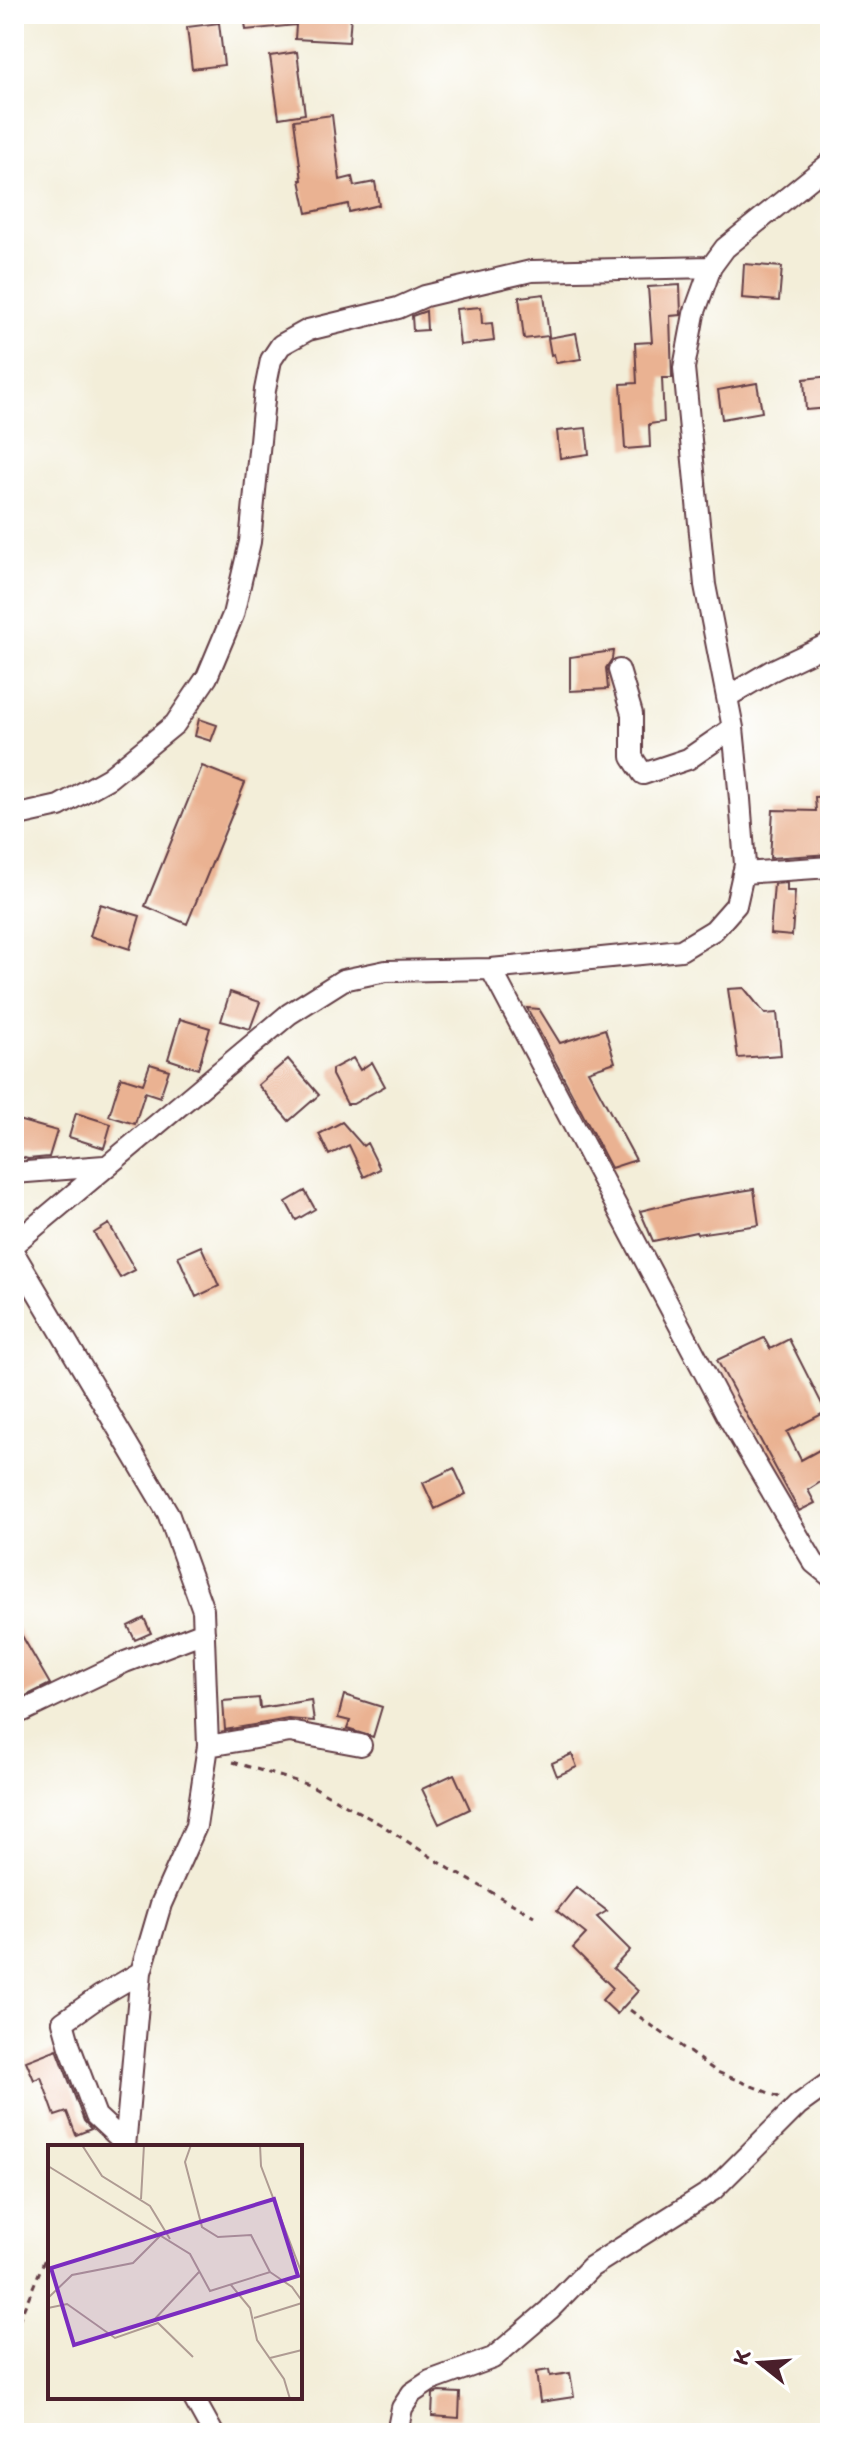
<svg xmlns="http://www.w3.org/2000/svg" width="844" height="2447" font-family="Itim,sans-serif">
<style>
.building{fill:#eab292}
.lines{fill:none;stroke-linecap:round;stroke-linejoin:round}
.minor-casing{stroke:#633e45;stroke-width:24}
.path{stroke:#633e45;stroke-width:3;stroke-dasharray:6 6;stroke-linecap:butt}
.minor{stroke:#fff;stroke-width:20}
.inset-road{fill:none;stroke:#af9b93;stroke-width:2}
.view{fill:#7b2cbf;fill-opacity:0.15;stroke:#7b2cbf;stroke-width:4}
.inset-edge{fill:none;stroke:#4a1f2b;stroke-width:4}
</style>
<rect width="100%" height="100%" fill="#fff"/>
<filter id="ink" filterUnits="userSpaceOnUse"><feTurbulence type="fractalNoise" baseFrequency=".0125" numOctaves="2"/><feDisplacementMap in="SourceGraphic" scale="16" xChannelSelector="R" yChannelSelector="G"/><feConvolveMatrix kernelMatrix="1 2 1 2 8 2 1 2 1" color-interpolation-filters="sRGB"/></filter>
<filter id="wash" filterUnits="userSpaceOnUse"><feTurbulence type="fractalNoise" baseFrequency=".006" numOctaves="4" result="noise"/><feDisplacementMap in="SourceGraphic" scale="32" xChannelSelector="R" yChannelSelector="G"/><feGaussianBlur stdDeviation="1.8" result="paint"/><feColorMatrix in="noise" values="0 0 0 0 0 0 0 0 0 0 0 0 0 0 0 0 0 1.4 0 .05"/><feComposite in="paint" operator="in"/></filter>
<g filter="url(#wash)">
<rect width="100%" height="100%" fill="#f3eed9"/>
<g id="blocks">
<path class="building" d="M244,14H351L349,42L295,39L296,25L246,30Z
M219,23L224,65L192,69L187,27Z
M297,52L305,114L279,118L270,56Z
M332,115L340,180L352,177L354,186L375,182L379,205L349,212L348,204L307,213L300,180H302L294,120Z
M744,264L782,267L779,301L742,298Z
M680,285L681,315L670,316L672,378H662L664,422L649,424L650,447L625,449L621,384L637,383L635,343L652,342L648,287Z
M544,294L549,336L524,339L519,297Z
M481,307L482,324L492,323L494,341L460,345L456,309Z
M426,311L427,330L413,331L412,316Z
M576,333L581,359L556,363L554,354L551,355L548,338Z
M830,376V408L806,410L804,379Z
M757,383L762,412L722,419L718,390Z
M586,428L589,454L560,458L557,431Z
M613,651L612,659L606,668L608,689L570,691V657Z
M199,719L217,725L211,741L195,736Z
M202,766L245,783L187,924L145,906Z
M830,796V854L770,858L773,810L816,811L815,797Z
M787,883V891H795L792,936L770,934L774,884Z
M100,904L140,916L130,949L90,936Z
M744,988L765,1014L777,1013L781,1055L738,1058L728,989Z
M230,992L260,1002L250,1029L221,1021Z
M527,1008L539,1009L560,1043L605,1029L615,1062L588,1071L636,1160L611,1168Z
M180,1019L210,1028L198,1069L168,1059Z
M353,1058L360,1070L372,1062L385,1086L353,1104H347L332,1075V1069Z
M288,1059L319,1095L289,1121L258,1085Z
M150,1064L169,1070L160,1097L145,1092L135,1124L109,1116L121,1077L143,1084Z
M76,1113L111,1124L104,1148L69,1137Z
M14,1119L57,1131L49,1157L28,1159L14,1155Z
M342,1122L363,1146L367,1143L380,1169L364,1177L349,1145L329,1155L319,1134Z
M754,1189L759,1225L697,1234L696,1232L653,1241L640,1211L691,1199Z
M305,1191L315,1209L296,1220L286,1202Z
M109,1224L135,1270L120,1278L94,1233Z
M201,1246L219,1286L196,1297L178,1256Z
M764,1338L770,1349L789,1339L826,1412L787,1432L801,1460L830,1444V1476L808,1490L815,1503L799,1511L717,1360Z
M454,1468L466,1494L435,1509L423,1483Z
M144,1618L151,1633L135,1640L128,1626Z
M14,1622L50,1684L14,1702Z
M344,1695L382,1707L373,1737L347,1729L350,1721L338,1718Z
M259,1698L260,1708L311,1700L314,1721L288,1719L225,1730L223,1701Z
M572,1754L577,1767L557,1776L552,1763Z
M454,1774L470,1809L439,1824L422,1789Z
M576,1887L607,1911L597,1917L630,1950L613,1968L638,1991L617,2014L602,2000L613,1988L573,1948L586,1934L557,1911Z
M57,2049L84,2121L91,2129L76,2135L67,2112L55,2116L41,2077L34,2080L26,2061Z
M549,2370L550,2376L570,2373L574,2397L540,2402L536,2372Z
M439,2392L460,2393L459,2418L432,2416L433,2394Z"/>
</g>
</g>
<g filter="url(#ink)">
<use href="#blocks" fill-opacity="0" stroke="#633e45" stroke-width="2"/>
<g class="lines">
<defs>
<path id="minor" d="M619,670L632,714V757L643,774L688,759L733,728
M727,697L771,671L830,643
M14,816L59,806L109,778L175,724L207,677L233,615L250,542L265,390L271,360L281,345L308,330L398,308L425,296L531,271L711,267
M743,873L830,867
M491,969L728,1417L814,1563L830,1576
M14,1173L104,1166
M14,1244L289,1014L343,980L386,971L491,969L681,950L714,930L736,905L745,865L740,799L733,728L705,585L684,368L694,314L711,267L725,248L830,163
M14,1253L168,1513L203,1610L208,1746L196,1826L161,1904L141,1972L125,2147
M23,1711L125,1662L204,1632
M208,1746L290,1732L361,1745
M125,2143L96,2116L70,2047L63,2022L100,1996L141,1972
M193,2397L213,2433
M397,2433L402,2408L412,2393L430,2381L493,2358L549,2310L591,2267L713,2190L798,2105L830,2082"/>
</defs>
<use href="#minor" class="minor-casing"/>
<path class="path" d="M233,1762L312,1786L380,1824L450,1869L534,1916
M630,2010L717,2072L779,2097
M14,2332L50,2247"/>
<use href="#minor" class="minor"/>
</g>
</g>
<g transform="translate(48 2145)">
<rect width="254" height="254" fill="#f3eed9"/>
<path class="inset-road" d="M34,0L54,31L102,61L122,94M143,0L137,17L154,82L170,92L203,90L222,127M212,0L213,21L254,129M0,21L142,109L162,146L222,127L244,142L254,156M93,54L96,0M183,140L202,163L209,195L236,234L242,254M0,153L24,130L85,118L113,90M0,163L19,159L67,193L110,178L145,212M206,173L254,158M104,177L151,127M222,213L254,205"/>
<path class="view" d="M226,54L250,131L26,200L3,123Z"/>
<rect width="254" height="254" class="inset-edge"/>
</g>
<rect width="844" height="2447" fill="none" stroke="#fff" stroke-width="48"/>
<g transform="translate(760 2363) rotate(287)" stroke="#ffffff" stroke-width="6" paint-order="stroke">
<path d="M0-6L14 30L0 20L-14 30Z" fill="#4a1f2b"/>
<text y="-12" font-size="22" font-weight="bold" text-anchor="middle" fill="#4a1f2b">K</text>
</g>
</svg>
